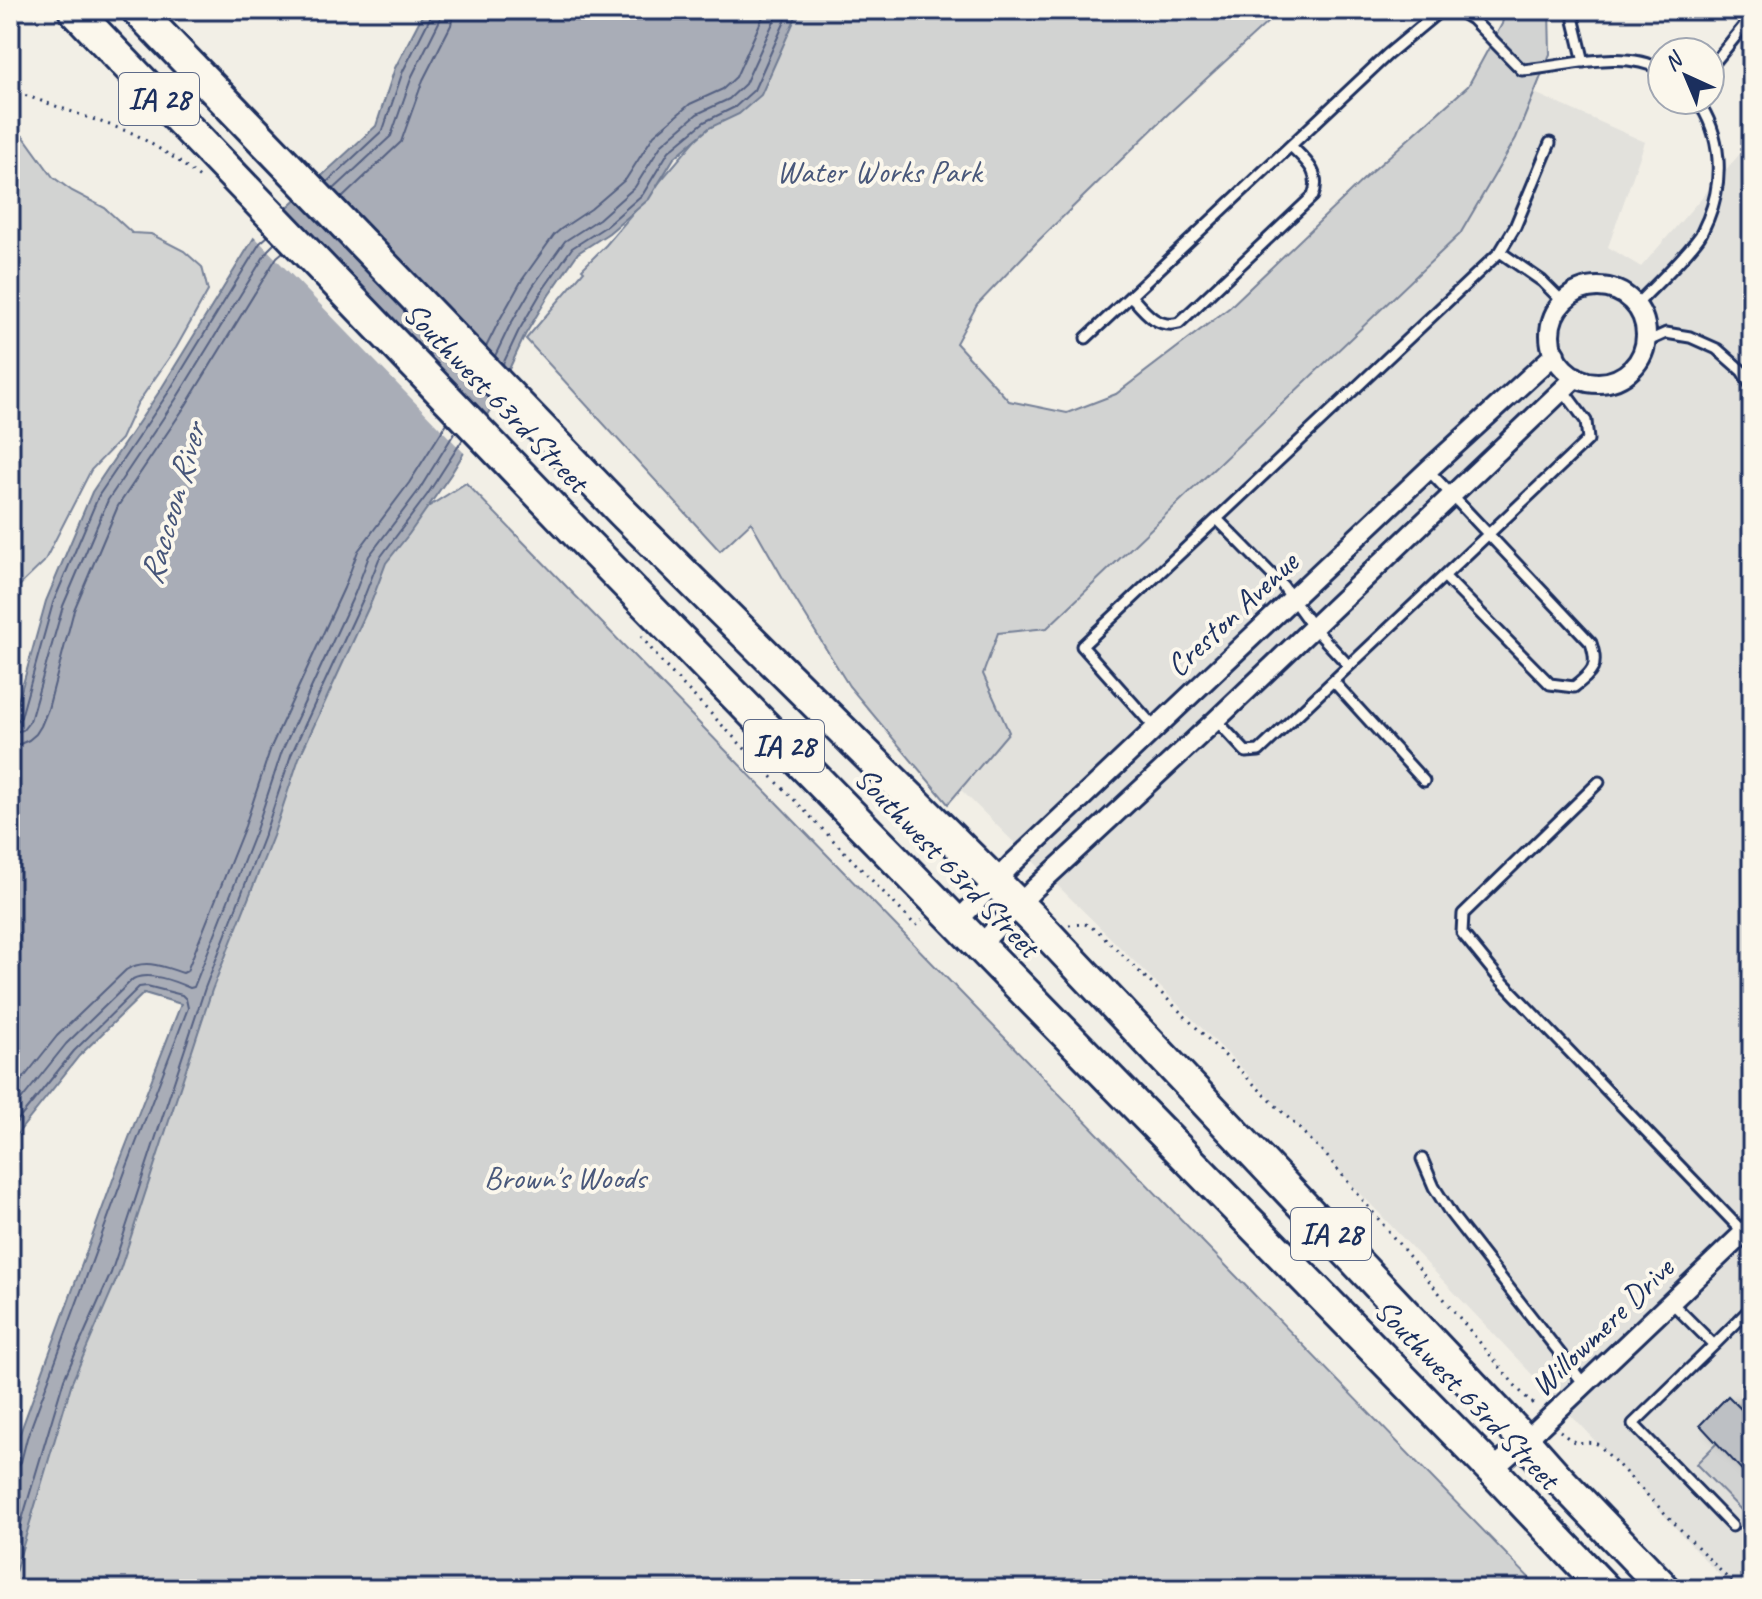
<svg xmlns="http://www.w3.org/2000/svg" width="1762" height="1599" font-family="Caveat,sans-serif">
<style>
.built{fill:#e2e1dc}
.green{fill:#d2d3d2;stroke:#768198;stroke-width:2}
.water{fill:#a9adb7;stroke:#707b93;stroke-width:2}
.pier{fill:#f2efe6}
.lines{fill:none;stroke-linecap:round;stroke-linejoin:round}
.shore{stroke:#546182;stroke-width:2}
.building{fill:#bdc0c4;stroke:#1b2f5e;stroke-width:2;filter:url(#shadow)}
.lane-casing{stroke:#1b2f5e;stroke-width:15}
.street-casing{stroke:#1b2f5e;stroke-width:24}
.primary-casing{stroke:#1b2f5e;stroke-width:36}
.path{stroke:#1b2f5e;stroke-width:3;stroke-dasharray:2 6;stroke-linecap:butt}
.lane{stroke:#fbf7ec;stroke-width:9}
.street{stroke:#fbf7ec;stroke-width:18}
.primary{stroke:#fbf7ec;stroke-width:30}
.labels{text-anchor:middle;dominant-baseline:central;stroke-width:8;stroke-linejoin:round;paint-order:stroke}
.shield{fill:#fbf7ec;stroke:#5e6b89;stroke-width:2}
.shield-label{font-size:30px;font-weight:bold;fill:#1b2f5e}
.park-label{font-size:32px;fill:#49587b;stroke:#fbf7ec}
.street-label{font-size:32px;fill:#1b2f5e;stroke:#fbf7ec}
.water-label{font-size:34px;font-style:italic;fill:#465579;stroke:#fbf7ec}
</style>
<defs>
<filter id="shadow"><feDropShadow dx="9" dy="5" stdDeviation="4" flood-color="#0004"/></filter>
</defs>
<rect width="100%" height="100%" fill="#f2efe6"/>
<filter id="ink" filterUnits="userSpaceOnUse"><feTurbulence type="fractalNoise" baseFrequency=".0125" numOctaves="2"/><feDisplacementMap in="SourceGraphic" scale="16" xChannelSelector="R" yChannelSelector="G"/><feConvolveMatrix kernelMatrix="1 2 1 2 8 2 1 2 1" color-interpolation-filters="sRGB"/></filter>
<g filter="url(#ink)">
<path class="built" d="M1490,73L1645,142L1608,247L1641,267L1752,140V1589H1732L1599,1445L1233,1059L856,686Z"/>
<path class="green" d="M792,10H1281L1168,114L1037,242L977,305L956,343L1009,401L1067,413L1116,394L1229,308L1368,175L1468,86L1502,24L1505,10H1549L1550,54L1516,138L1460,234L1047,628L998,633L983,674L1009,732L948,804L849,686L792,594L751,522L720,551L526,339L584,271L582,269L606,245L777,44Z
M10,126L24,137L53,177L72,191L105,208L132,233L151,234L184,251L202,267L208,291L176,348L137,404L121,439L91,470L44,562L15,590L10,600Z
M466,483L1540,1589H10V1531L348,557Z
M1728,1396L1748,1416L1752,1412V1521L1696,1464L1717,1443L1700,1425Z"/>
<path class="water" d="M425,10H799L761,95L739,114L709,128L674,158L649,199L609,233L578,253L549,295L525,335L490,410L451,474L409,534L386,563L372,600L299,758L273,836L212,990L118,1276L72,1382L10,1589V1477L19,1436L118,1166L181,1004L144,993L79,1056L10,1143V724L18,702L46,601L92,492L161,389L254,238L376,126L395,68Z"/>
<path class="pier" d="M280,208L487,422L467,456L252,234Z"/>
<g class="lines">
<path class="shore" d="M327,182L383,130L403,71L431,16V10
M334,189L391,136L412,76L440,20L441,10
M342,198L401,142L423,80L451,25L454,10
M486,347L499,321L522,280L554,235L561,229L591,209L626,179L654,135L690,104L723,89L736,77L766,10
M495,356L509,327L533,286L565,241L599,219L635,187L662,144L697,114L729,99L745,84L779,10
M503,364L518,332L542,291L572,248L605,227L643,194L669,151L704,122L735,107L754,90L790,10
M10,723L16,722L21,717L53,603L99,495L168,393L260,243L268,236
M10,733L23,730L30,721L63,606L108,500L176,399L268,250L275,243
M10,745L20,744L29,740L36,734L41,726L48,709L74,610L118,506L186,405L277,257L283,252
M10,1095L57,1036L126,970C145,958 164,967 183,973L187,971L245,826L271,747L344,588L358,551L409,483L447,423
M10,1114L66,1044L133,979C149,971 174,981 190,988L194,987L256,830L282,751L355,593L369,556L419,490L455,432
M10,1130L74,1051L139,987L147,986L182,995L186,999L188,1008L126,1169L27,1438L21,1462L17,1467L10,1468
M10,1560L64,1379L111,1273L205,988L265,833L291,755L364,597L379,559L427,495L463,439"/>
</g>
<path class="building" d="M1728,1396L1748,1416L1752,1412V1481L1700,1425Z
M1752,1505V1522L1744,1513Z"/>
<g class="lines">
<defs>
<path id="lane" d="M1457,10L1472,19L1522,70C1565,67 1623,48 1662,70
M1575,10L1574,21L1584,62
M1710,68L1752,16
M1500,252L1542,281L1563,302
M1131,296C1144,311 1157,329 1179,323L1313,196C1322,173 1306,161 1291,146
M1636,305C1657,283 1682,261 1700,236C1703,231 1705,225 1708,219C1724,180 1722,135 1697,100
M1086,338L1387,55L1441,10
M1646,342L1666,333L1690,337L1717,349L1742,371L1752,387
M1428,470L1591,643C1599,667 1593,672 1574,687L1550,684L1444,576
M1217,519L1283,586L1312,626L1349,666
M1333,681L1424,781
M1216,720L1246,752L1259,751L1588,440L1586,421L1563,390
M1155,728L1082,646L1500,252L1515,227L1550,143
M1599,782L1463,914L1462,933L1497,976L1744,1233
M1422,1159L1434,1187L1451,1214L1584,1384
M1671,1302L1714,1345L1752,1307
M1714,1345L1633,1424L1732,1526"/>
<path id="street" d="M1550 335a48 48 0 1 1 96 0a48 48 0 1 1-96 0Z
M956,923L1012,864L1428,470L1555,354
M979,946L1034,889L1216,720L1576,377
M1492,1470L1525,1441L1752,1225"/>
<path id="primary" d="M74,10L588,545L1492,1470L1605,1589
M137,10L623,513L1033,919L1525,1441L1557,1477L1665,1589"/>
</defs>
<use href="#lane" class="lane-casing"/>
<use href="#street" class="street-casing"/>
<use href="#primary" class="primary-casing"/>
<path class="path" d="M10,90L135,134L176,159L201,179
M641,636L663,664L916,926L922,920
M1069,925L1085,924L1098,931L1325,1154L1518,1389L1535,1406
M1560,1431C1564,1434 1569,1440 1575,1442C1584,1444 1590,1440 1599,1445L1738,1589"/>
<use href="#lane" class="lane"/>
<use href="#street" class="street"/>
<use href="#primary" class="primary"/>
</g>
</g>
<g class="labels">
<g class="shield">
<rect x="119" y="73" width="80" height="52" rx="6"/>
<rect x="744" y="720" width="80" height="52" rx="6"/>
<rect x="1291" y="1208" width="80" height="52" rx="6"/>
</g>
<g class="shield-label">
<text x="159" y="99">IA 28</text>
<text x="784" y="746">IA 28</text>
<text x="1331" y="1234">IA 28</text>
</g>
<g class="park-label">
<text x="879" y="171">Water Works Park</text>
<text x="565" y="1177">Brown's Woods</text>
</g>
<g class="street-label">
<text transform="translate(496 397) rotate(46)">Southwest 63rd Street</text>
<text transform="translate(1232 614) rotate(-43)">Creston Avenue</text>
<text transform="translate(947 862) rotate(46)">Southwest 63rd Street</text>
<text transform="translate(1602 1327) rotate(-44)">Willowmere Drive</text>
<text transform="translate(1467 1394) rotate(46)">Southwest 63rd Street</text>
</g>
<g class="water-label">
<text transform="translate(172 504) rotate(-74)">Raccoon River</text>
</g>
</g>
<rect width="1762" height="1599" fill="none" stroke="#fbf7ec" stroke-width="40"/>
<rect x="20" y="20" width="1722" height="1559" fill="none" stroke="#1b2f5e" stroke-width="3" filter="url(#ink)"/>
<g transform="translate(1686 76) rotate(316)"><circle r="38" fill="#fbf7ec" stroke="#a1a7b3" stroke-width="2"/>
<path d="M0-6L14 30L0 20L-14 30Z" fill="#1b2f5e"/>
<text y="-12" font-size="22" font-weight="bold" text-anchor="middle" fill="#1b2f5e">N</text>
</g>
</svg>
